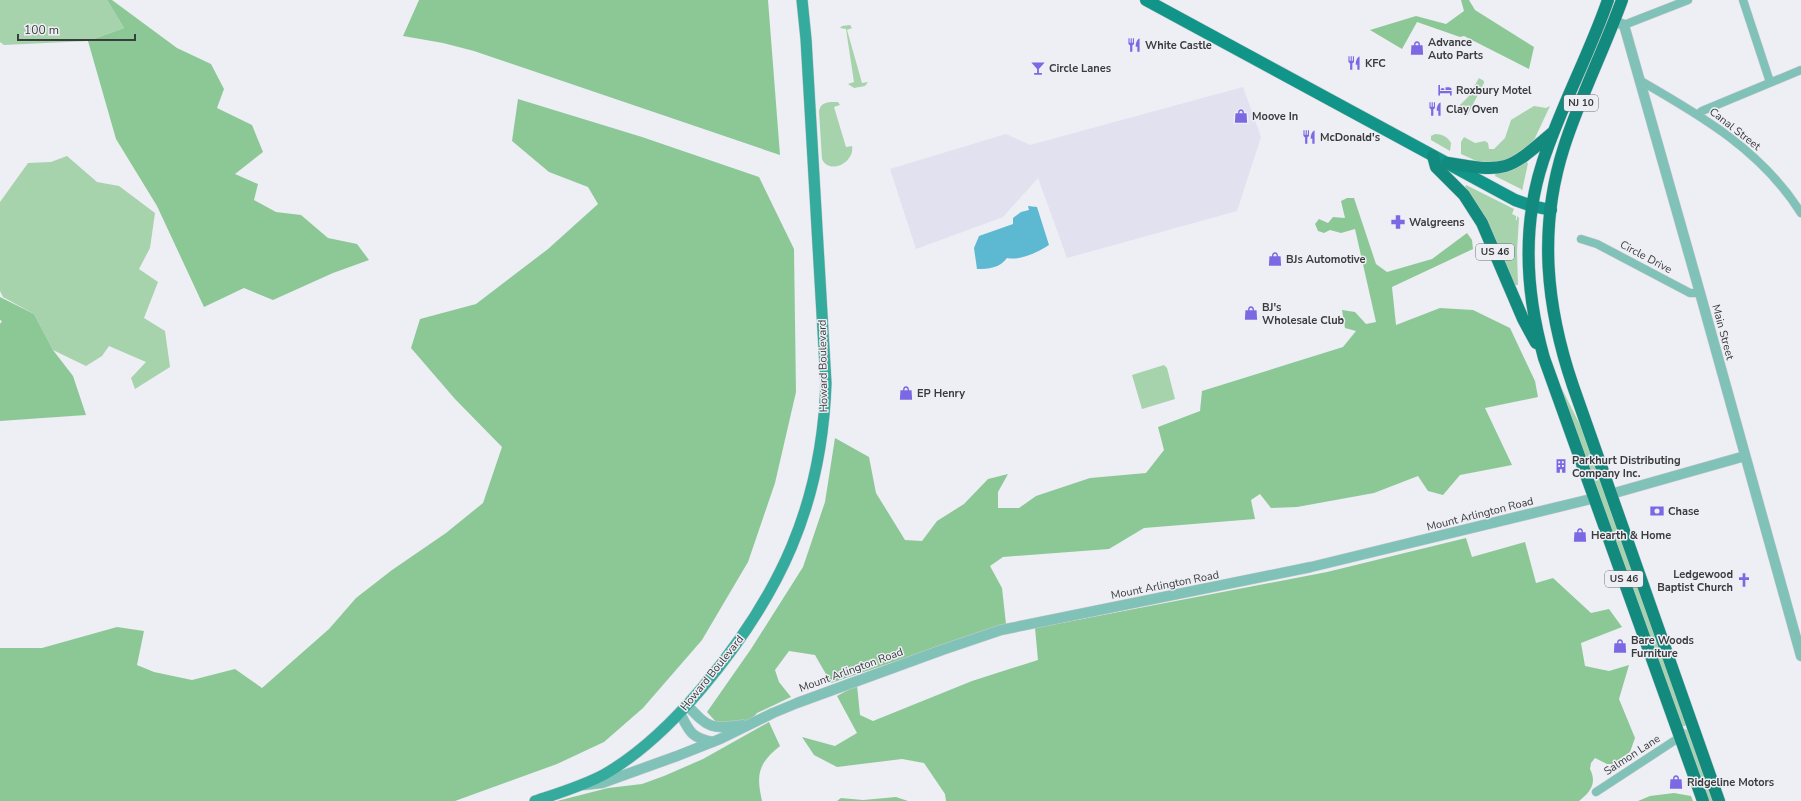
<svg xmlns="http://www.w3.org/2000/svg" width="1801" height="801" font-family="'Nunito Sans',sans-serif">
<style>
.built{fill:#e1e1f0}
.green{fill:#a6d2ac}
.forest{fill:#8cc896}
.water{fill:#5cb9d1}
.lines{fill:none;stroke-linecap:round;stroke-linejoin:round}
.minor-casing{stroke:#cacad0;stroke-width:9}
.tertiary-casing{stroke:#cacad0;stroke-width:11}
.secondary-casing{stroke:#cacad0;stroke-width:12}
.primary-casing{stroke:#cacad0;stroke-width:13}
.trunk-casing{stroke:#cacad0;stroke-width:13}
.minor{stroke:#80c2b8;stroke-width:8}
.tertiary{stroke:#80c2b8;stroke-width:10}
.secondary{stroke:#35ab9d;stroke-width:11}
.primary{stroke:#109588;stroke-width:12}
.trunk{stroke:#128b7e;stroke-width:12}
.labels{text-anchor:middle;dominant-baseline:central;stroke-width:3;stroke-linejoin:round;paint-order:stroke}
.shield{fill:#eeeef5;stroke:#717175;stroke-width:1}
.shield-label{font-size:10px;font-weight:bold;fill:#3b3c3e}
.poi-label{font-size:11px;font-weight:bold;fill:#3b3c3e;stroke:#eeeef5;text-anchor:start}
.street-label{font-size:11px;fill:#3b3c3e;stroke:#eeeef5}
</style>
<rect width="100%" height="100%" fill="#eeeef5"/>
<path class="built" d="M1243,87L1261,137L1237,211L1067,258L1038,178L1003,217L916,249L890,169L1006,134L1030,145Z"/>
<path class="green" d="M0,0H107L124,28L88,41L4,45L0,42Z
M850,25L852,28L847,30L862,83L868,82L865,86L854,88L848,84L854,82L846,29L840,28L842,26Z
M1479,78L1484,81V83L1467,116L1459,113L1458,107L1468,97Z
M838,102L840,105L834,107L846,147L852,146C855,163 829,175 822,159L819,111C821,101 830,102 838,102Z
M1534,106L1546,108L1550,106L1535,138L1528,148L1509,161L1481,163L1461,154V142L1464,137L1475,143L1485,141L1488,143L1489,149H1494L1505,138L1511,120Z
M1435,134C1442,134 1448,137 1451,143L1450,151L1431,140V136Z
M67,156L97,182L119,186L155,213L150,248L139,269L158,282L144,318L165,331L170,367L135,389L131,378L146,362L109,346L102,356L86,366L53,350L34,314L3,297L0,291V202L28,163L51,162Z
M1526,162L1528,163L1522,191L1521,189L1495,176L1496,173Z
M1466,185L1514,209L1512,214L1516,216V219H1515L1517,220V216L1519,218L1517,251L1518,285H1514L1488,224L1465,187Z
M1164,365L1167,368L1175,399L1142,409L1132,375Z
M1562,389L1583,431L1686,724L1685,726H1682L1560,390Z
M1684,729L1688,730L1713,801H1708L1683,730Z"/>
<path class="forest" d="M107,0H112L177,48L211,64L224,89L217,108L252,125L263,152L235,174L258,184L254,200L276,212L301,215L328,238L357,244L369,260L333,273L273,300L244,288L204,307L157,206L116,139L88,41L124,28Z
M419,0H768L780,155L474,51L443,43L403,36Z
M1461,0H1469L1475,10L1534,47L1529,69L1464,36L1460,37L1417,22L1402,49L1370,30L1416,16L1446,24L1464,11Z
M518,99L642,137L759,177L794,249L796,392L775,483L748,562L702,640L643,708L604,742L557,764L455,801H0V648H42L117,627L144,631L137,665L154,672L192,680L235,669L262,688L329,629L356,598L392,570L446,533L483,503L502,447L455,399L411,348L420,319L476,304L548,249L598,204L588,187L549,172L512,141Z
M1347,198H1354L1376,264L1387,272L1432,259L1467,233L1472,240L1473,249L1392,287L1396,325L1440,308L1473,310L1510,328L1535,381L1538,397L1485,408L1512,465L1460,475L1443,495L1428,491L1418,476L1374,493L1297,507L1271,508L1260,494L1251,500L1255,519L1144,528L1109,549L1003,557L990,566L1002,588L1006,624L831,683L815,655L789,651L775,670L779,682L791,697L757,713L749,722L717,723L707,712L751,649L803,567L825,502L835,438L869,457L876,493L905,540L922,541L937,521L964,504L988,479L1008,474L998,492V508H1019L1036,496L1090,478L1146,473L1164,450L1158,427L1200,411L1202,391L1343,347L1356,331L1345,328L1342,310L1355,312L1366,324L1376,322L1355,229L1341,233L1330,230L1324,233L1318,231L1315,224L1319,219L1328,223L1333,217L1345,218L1341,201Z
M0,297L34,314L53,350L73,376L86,415L0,421V324L2,321L0,320Z
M1466,538L1472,557L1525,542L1536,583L1553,578L1591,613L1609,609L1622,627L1581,643L1585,666L1609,671L1629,665L1619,699L1635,738L1630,752L1612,764H1607L1595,758L1591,763L1590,769C1597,783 1591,792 1579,801H946L945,794L924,763L902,759L837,767L814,755L802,737L835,746L857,733L837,696L857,685L860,715L873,721L972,681L1038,660L1035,628L1327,572Z
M769,722L780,746C758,764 756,774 762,801H557L608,788L642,784L664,776L703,759Z
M1674,793L1691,796L1693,801H1638L1650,796Z
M896,797L908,801H837L841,798L863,800Z"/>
<path class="water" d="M1028,206L1037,207L1049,245C1038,252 1020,261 1007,258C1000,268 988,269 977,269L974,248L979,236L1013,224V218L1021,212L1029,210Z"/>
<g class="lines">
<defs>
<path id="minor" d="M1743,0L1770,82
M1624,25L1688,0
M1639,80C1702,116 1762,151 1801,213
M1698,114L1702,111L1801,70
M1581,239L1597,244L1690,293H1700
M1596,792L1680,737"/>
<path id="tertiary" d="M1614,21L1624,25L1700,293L1801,656
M1611,494L1745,456
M687,705C709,729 711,729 743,725
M680,713C689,731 691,738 713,742
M584,785L602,783L677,756L720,739L773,713L797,703L942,650L1001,630L1311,567L1595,498"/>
<path id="secondary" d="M535,801C559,793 583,786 605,774C643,752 674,721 702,688C780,595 822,505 826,383L806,39L802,0"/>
<path id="primary" d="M1146,0L1515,200L1532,206L1551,210"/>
<path id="trunk" d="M1608,0C1589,55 1561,106 1543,161C1522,225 1526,294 1544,358L1703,801
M1622,0C1604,50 1580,97 1564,147C1538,228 1546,307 1573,386L1719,801
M1433,156L1436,167L1464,195L1482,223L1523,319L1536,343
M1448,163C1506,173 1508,171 1552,133"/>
</defs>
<use href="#minor" class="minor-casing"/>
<use href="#tertiary" class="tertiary-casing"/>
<use href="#secondary" class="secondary-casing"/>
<use href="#primary" class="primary-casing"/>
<use href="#trunk" class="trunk-casing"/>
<use href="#minor" class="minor"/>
<use href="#tertiary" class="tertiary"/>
<use href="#secondary" class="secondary"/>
<use href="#primary" class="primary"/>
<use href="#trunk" class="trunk"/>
</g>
<defs>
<symbol id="restaurant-bare" viewBox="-9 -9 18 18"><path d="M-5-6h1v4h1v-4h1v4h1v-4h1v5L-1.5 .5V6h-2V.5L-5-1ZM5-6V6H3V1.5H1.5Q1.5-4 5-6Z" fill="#7d68e3" stroke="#eeeef5" stroke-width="2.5" paint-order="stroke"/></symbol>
<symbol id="shop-bare" viewBox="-9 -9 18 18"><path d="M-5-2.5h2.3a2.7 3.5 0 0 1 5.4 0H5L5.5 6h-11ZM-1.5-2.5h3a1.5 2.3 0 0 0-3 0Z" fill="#7d68e3" stroke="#eeeef5" stroke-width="2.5" paint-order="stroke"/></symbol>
<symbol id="bar-bare" viewBox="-9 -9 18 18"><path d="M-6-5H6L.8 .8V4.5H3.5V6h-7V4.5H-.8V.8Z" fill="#7d68e3" stroke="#eeeef5" stroke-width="2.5" paint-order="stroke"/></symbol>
<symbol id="hotel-bare" viewBox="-9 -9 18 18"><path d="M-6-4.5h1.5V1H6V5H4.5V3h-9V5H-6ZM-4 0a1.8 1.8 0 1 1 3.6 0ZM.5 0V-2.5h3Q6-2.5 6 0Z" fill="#7d68e3" stroke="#eeeef5" stroke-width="2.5" paint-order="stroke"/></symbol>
<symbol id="pharmacy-bare" viewBox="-9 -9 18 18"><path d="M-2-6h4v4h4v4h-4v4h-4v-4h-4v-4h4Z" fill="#7d68e3" stroke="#eeeef5" stroke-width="2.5" paint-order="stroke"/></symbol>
<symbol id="building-bare" viewBox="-9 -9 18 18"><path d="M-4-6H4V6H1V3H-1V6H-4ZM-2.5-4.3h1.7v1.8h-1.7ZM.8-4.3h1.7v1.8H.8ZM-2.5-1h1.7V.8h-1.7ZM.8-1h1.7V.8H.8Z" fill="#7d68e3" stroke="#eeeef5" stroke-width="2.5" paint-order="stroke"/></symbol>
<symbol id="bank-bare" viewBox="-9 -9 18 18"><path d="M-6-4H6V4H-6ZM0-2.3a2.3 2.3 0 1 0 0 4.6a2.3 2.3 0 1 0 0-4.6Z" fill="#7d68e3" stroke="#eeeef5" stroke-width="2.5" paint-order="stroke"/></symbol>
<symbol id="church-bare" viewBox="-9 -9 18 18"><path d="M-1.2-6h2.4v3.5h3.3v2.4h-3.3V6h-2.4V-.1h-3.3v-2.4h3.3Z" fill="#7d68e3" stroke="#eeeef5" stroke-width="2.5" paint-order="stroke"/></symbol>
</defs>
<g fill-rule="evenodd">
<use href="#restaurant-bare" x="1124" y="35" width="20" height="20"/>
<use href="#shop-bare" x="1407" y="38" width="20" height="20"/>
<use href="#restaurant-bare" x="1344" y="53" width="20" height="20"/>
<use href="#bar-bare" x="1028" y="58" width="20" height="20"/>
<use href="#hotel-bare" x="1435" y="80" width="20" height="20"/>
<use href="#restaurant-bare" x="1425" y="99" width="20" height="20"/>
<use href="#shop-bare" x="1231" y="106" width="20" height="20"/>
<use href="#restaurant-bare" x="1299" y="127" width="20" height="20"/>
<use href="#pharmacy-bare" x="1388" y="212" width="20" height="20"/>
<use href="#shop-bare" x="1265" y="249" width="20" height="20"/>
<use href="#shop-bare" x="1241" y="303" width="20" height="20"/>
<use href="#shop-bare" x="896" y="383" width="20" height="20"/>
<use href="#building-bare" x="1551" y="456" width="20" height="20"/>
<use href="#bank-bare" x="1647" y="501" width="20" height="20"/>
<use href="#shop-bare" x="1570" y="525" width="20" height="20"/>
<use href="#church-bare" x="1734" y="570" width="20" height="20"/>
<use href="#shop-bare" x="1610" y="636" width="20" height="20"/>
<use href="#shop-bare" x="1666" y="772" width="20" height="20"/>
</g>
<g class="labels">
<g class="shield">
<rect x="1564" y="95" width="34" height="16" rx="3"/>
<rect x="1476" y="244" width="38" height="16" rx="3"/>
<rect x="1605" y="571" width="38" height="16" rx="3"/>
</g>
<g class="shield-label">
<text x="1581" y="103">NJ 10</text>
<text x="1495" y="252">US 46</text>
<text x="1624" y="579">US 46</text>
</g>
<g class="poi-label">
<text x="1428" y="42">Advance<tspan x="1428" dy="13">Auto Parts</tspan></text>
<text x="1145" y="45">White Castle</text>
<text x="1365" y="63">KFC</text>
<text x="1049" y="68">Circle Lanes</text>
<text x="1456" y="90">Roxbury Motel</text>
<text x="1446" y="109">Clay Oven</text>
<text x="1252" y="116">Moove In</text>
<text x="1320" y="137">McDonald's</text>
<text x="1409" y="222">Walgreens</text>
<text x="1286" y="259">BJs Automotive</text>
<text x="1262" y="307">BJ's<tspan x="1262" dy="13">Wholesale Club</tspan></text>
<text x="917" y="393">EP Henry</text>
<text x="1572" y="460">Parkhurt Distributing<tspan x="1572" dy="13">Company Inc.</tspan></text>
<text x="1668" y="511">Chase</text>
<text x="1591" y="535">Hearth &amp; Home</text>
<text x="1733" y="574" text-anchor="end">Ledgewood<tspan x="1733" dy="13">Baptist Church</tspan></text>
<text x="1631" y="640">Bare Woods<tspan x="1631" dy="13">Furniture</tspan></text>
<text x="1687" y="782">Ridgeline Motors</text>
</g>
<g class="street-label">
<text transform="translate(1735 129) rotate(38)">Canal Street</text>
<text transform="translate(1646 257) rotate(28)">Circle Drive</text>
<text transform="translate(1723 332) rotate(75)">Main Street</text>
<text transform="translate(823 366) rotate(-91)">Howard Boulevard</text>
<text transform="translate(1480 514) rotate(-14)">Mount Arlington Road</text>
<text transform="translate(1165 585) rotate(-11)">Mount Arlington Road</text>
<text transform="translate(851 670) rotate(-20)">Mount Arlington Road</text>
<text transform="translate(712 673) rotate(-51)">Howard Boulevard</text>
<text transform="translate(1632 755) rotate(-33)">Salmon Lane</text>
</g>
</g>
<path d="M18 34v6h117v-6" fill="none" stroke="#3b3c3e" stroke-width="2"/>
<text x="24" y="34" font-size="12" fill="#3b3c3e" stroke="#eeeef5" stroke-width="3" paint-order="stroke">100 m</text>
</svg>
